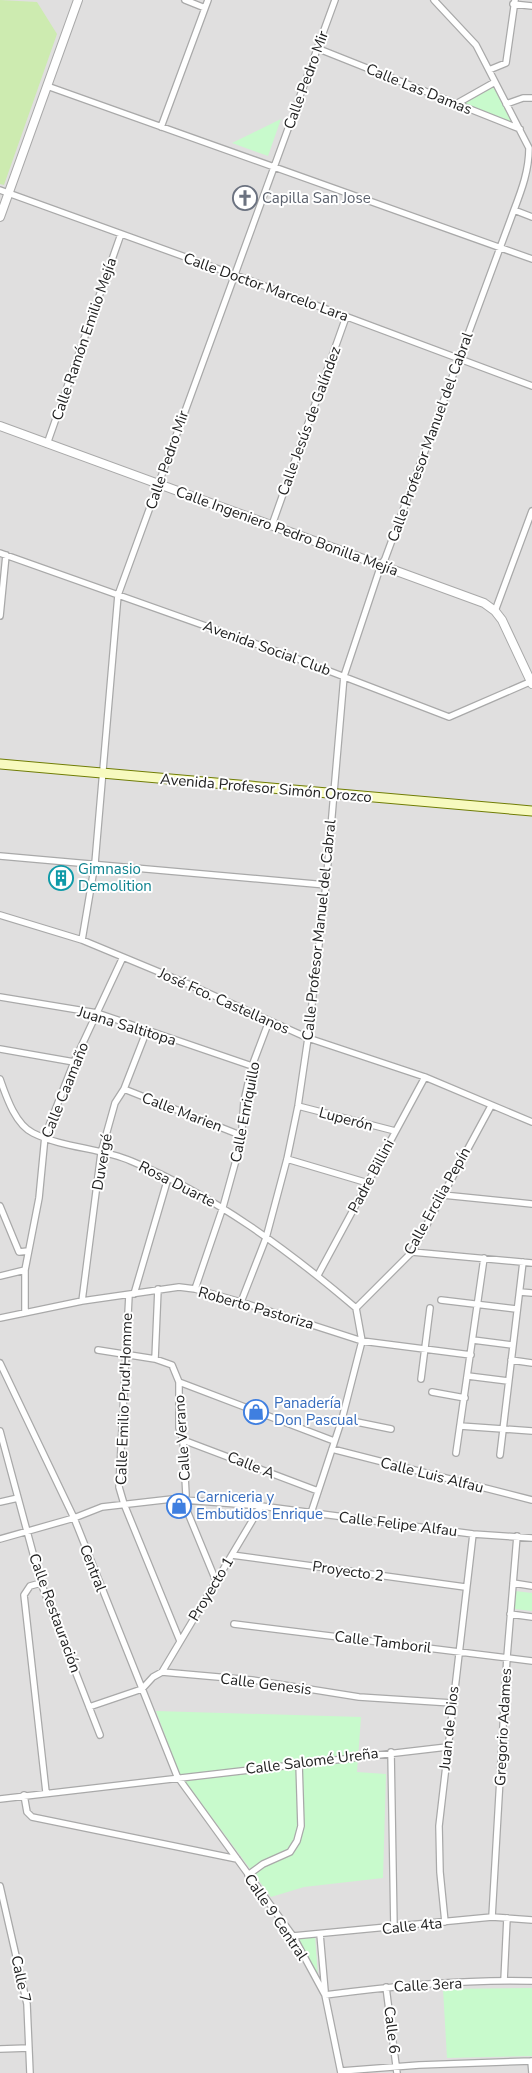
<svg xmlns="http://www.w3.org/2000/svg" width="532" height="2073" font-family="'Nunito Sans',sans-serif">
<style>
.residential{fill:#e0dfdf}
.grass{fill:#cdebb0}
.park{fill:#c8facc}
.lines{fill:none;stroke-linecap:round;stroke-linejoin:round}
.minor-casing{stroke:#a9a9a9;stroke-width:8}
.tertiary-casing{stroke:#a9a9a9;stroke-width:10}
.secondary-casing{stroke:#707d05;stroke-width:11}
.minor{stroke:#fff;stroke-width:5.5}
.tertiary{stroke:#fff;stroke-width:8}
.secondary{stroke:#f7fabf;stroke-width:9}
.labels{text-anchor:middle;dominant-baseline:central;stroke-width:4;stroke-linejoin:round;paint-order:stroke}
.street-label{font-size:15px;fill:#222;stroke:#fff}
.worship-label{font-size:15px;fill:#5b616d;stroke:#fff;text-anchor:start}
.culture-label{font-size:15px;fill:#0d838f;stroke:#fff;text-anchor:start}
.shop-label{font-size:15px;fill:#366cbe;stroke:#fff;text-anchor:start}
</style>
<rect width="100%" height="100%" fill="#f2efe9"/>
<path class="residential" d="M0,0H532V2073H0Z"/>
<path class="grass" d="M0,0L37,2L57,34L4,185L0,184Z"/>
<path class="park" d="M492,85L515,124L462,104Z
M281,119L268,156L232,143Z
M515,1591L532,1593V1611L515,1609Z
M156,1711L361,1717L357,1772L386,1774L383,1878L304,1887L271,1897L179,1773Z
M315,1936L318,1977L297,1939Z
M532,1988V2056L447,2058L443,1989Z"/>
<g class="lines">
<defs>
<path id="minor" d="M185,0L205,8
M513,4L532,6
M319,49L520,129
M489,70L506,63L515,0
M47,86L532,259
M456,104L495,82
M506,104L523,98H532
M161,127L208,0
M0,190L235,275L532,386
M514,210L532,217
M47,444L121,234
M272,525L346,317
M0,553L290,656L449,717L532,681
M495,611L532,511
M0,616L6,555
M0,856L326,885
M0,915L82,940L188,984L308,1038L425,1077L532,1122
M82,940L95,863L118,595L335,0
M0,997L97,1013L252,1066
M0,1049L74,1062
M0,1079C6,1096 15,1124 33,1133C63,1148 101,1148 131,1161C214,1195 288,1250 356,1308
M124,1089L240,1135
M298,1106L395,1131
M287,1159L368,1183
M443,1195L532,1204
M0,1206L19,1252L28,1251
M412,1252L532,1263
M318,1275L425,1077
M0,1276L25,1270
M195,1289L223,1207L241,1142L244,1101L252,1066L269,1021
M520,1292L532,1293
M134,1294L168,1178
M129,1295L119,1487L124,1504L180,1641
M441,1300L516,1309
M82,1301L101,1153L115,1103L124,1089L147,1030
M241,1302L266,1238L287,1159L298,1106L308,1038L326,885L344,676L381,565L385,559L514,210C522,189 529,170 529,148L476,45L434,0
M25,1313V1270L39,1198L45,1136L74,1062L123,957
M0,1318L82,1301L179,1287L195,1289L241,1302L362,1341L471,1355
M473,1340L512,1345
M98,1350L155,1359L172,1365L179,1382V1428L183,1440L186,1495L183,1501L216,1581
M155,1359L158,1289
M511,1360L532,1363
M0,1363L74,1518L177,1776L293,1936L325,1995L341,2073
M468,1376L508,1381
M421,1379L430,1308
M179,1382L334,1441
M432,1392L465,1398
M342,1419L391,1429
M460,1426L532,1431
M0,1431L41,1583L100,1735
M183,1440L318,1491
M332,1449L532,1500
M456,1453L484,1258
M500,1455L523,1262
M0,1502L18,1498
M311,1513L342,1419L362,1341L356,1308L412,1252L491,1106
M0,1539L74,1518L102,1507L172,1499L261,1506L473,1534L532,1538
M232,1555L465,1587
M41,1583L30,1586L24,1595L46,1792
M513,1583L532,1586
M510,1614L532,1617
M234,1624L532,1661
M162,1672L261,1506
M89,1707L142,1689L153,1677L162,1672L252,1680L359,1697L452,1703
M391,1752L394,1928
M24,1795L27,1812L32,1817L237,1859
M0,1799L447,1747
M248,1875L263,1864L290,1852L297,1841L301,1826L299,1763
M0,1886L27,2004L30,2073
M492,1917L507,1657L517,1536
M445,1922L440,1872L439,1826L473,1534
M320,1934L325,1991
M293,1936L492,1917L532,1920
M504,1981L507,1918
M386,1987L397,2073
M325,1995C393,1986 463,1979 532,1981
M0,2049L29,2048
M531,2061L532,2073
M341,2071L419,2065L532,2061"/>
<path id="tertiary" d="M0,217L78,0
M0,426L484,603L495,611L502,620L532,684"/>
<path id="secondary" d="M0,764L532,811"/>
</defs>
<use href="#minor" class="minor-casing"/>
<use href="#tertiary" class="tertiary-casing"/>
<use href="#secondary" class="secondary-casing"/>
<use href="#minor" class="minor"/>
<use href="#tertiary" class="tertiary"/>
<use href="#secondary" class="secondary"/>
</g>
<defs>
<symbol id="church-ring" viewBox="-11 -11 22 22"><circle r="9.5" fill="#fff" stroke="#6b7280" stroke-width="1.5"/><path d="M-1.2-6h2.4v3.5h3.3v2.4h-3.3V6h-2.4V-.1h-3.3v-2.4h3.3Z" fill="#6b7280"/></symbol>
<symbol id="building-ring" viewBox="-11 -11 22 22"><circle r="9.5" fill="#fff" stroke="#0f9aa8" stroke-width="1.5"/><path d="M-4-6H4V6H1V3H-1V6H-4ZM-2.5-4.3h1.7v1.8h-1.7ZM.8-4.3h1.7v1.8H.8ZM-2.5-1h1.7V.8h-1.7ZM.8-1h1.7V.8H.8Z" fill="#0f9aa8"/></symbol>
<symbol id="shop-ring" viewBox="-11 -11 22 22"><circle r="9.5" fill="#fff" stroke="#3f7fe0" stroke-width="1.5"/><path d="M-5-2.5h2.3a2.7 3.5 0 0 1 5.4 0H5L5.5 6h-11ZM-1.5-2.5h3a1.5 2.3 0 0 0-3 0Z" fill="#3f7fe0"/></symbol>
</defs>
<g fill-rule="evenodd">
<use href="#church-ring" x="231" y="184" width="28" height="28"/>
<use href="#building-ring" x="47" y="864" width="28" height="28"/>
<use href="#shop-ring" x="242" y="1398" width="28" height="28"/>
<use href="#shop-ring" x="165" y="1492" width="28" height="28"/>
</g>
<g class="labels">
<g class="street-label">
<text transform="translate(306 80) rotate(-70)">Calle Pedro Mir</text>
<text transform="translate(419 89) rotate(22)">Calle Las Damas</text>
<text transform="translate(266 287) rotate(20)">Calle Doctor Marcelo Lara</text>
<text transform="translate(84 339) rotate(-71)">Calle Ramón Emilio Mejía</text>
<text transform="translate(309 421) rotate(-70)">Calle Jesús de Galíndez</text>
<text transform="translate(430 437) rotate(-70)">Calle Profesor Manuel del Cabral</text>
<text transform="translate(167 460) rotate(-71)">Calle Pedro Mir</text>
<text transform="translate(287 531) rotate(20)">Calle Ingeniero Pedro Bonilla Mejía</text>
<text transform="translate(267 648) rotate(20)">Avenida Social Club</text>
<text transform="translate(266 788) rotate(5)">Avenida Profesor Simón Orozco</text>
<text transform="translate(319 930) rotate(-84)">Calle Profesor Manuel del Cabral</text>
<text transform="translate(224 1001) rotate(24)">José Fco. Castellanos</text>
<text transform="translate(127 1026) rotate(17)">Juana Saltitopa</text>
<text transform="translate(65 1090) rotate(-68)">Calle Caamaño</text>
<text transform="translate(182 1112) rotate(21)">Calle Marien</text>
<text transform="translate(245 1112) rotate(-79)">Calle Enriquillo</text>
<text transform="translate(346 1119) rotate(15)">Luperón</text>
<text transform="translate(102 1162) rotate(-80)">Duvergé</text>
<text transform="translate(371 1176) rotate(-62)">Padre Billini</text>
<text transform="translate(177 1184) rotate(27)">Rosa Duarte</text>
<text transform="translate(437 1201) rotate(-61)">Calle Ercilia Pepín</text>
<text transform="translate(256 1308) rotate(16)">Roberto Pastoriza</text>
<text transform="translate(124 1399) rotate(-88)">Calle Emilio Prud'Homme</text>
<text transform="translate(182 1438) rotate(-94)">Calle Verano</text>
<text transform="translate(251 1465) rotate(22)">Calle A</text>
<text transform="translate(432 1475) rotate(14)">Calle Luis Alfau</text>
<text transform="translate(398 1524) rotate(7)">Calle Felipe Alfau</text>
<text transform="translate(93 1568) rotate(69)">Central</text>
<text transform="translate(348 1571) rotate(8)">Proyecto 2</text>
<text transform="translate(211 1589) rotate(-59)">Proyecto 1</text>
<text transform="translate(55 1613) rotate(70)">Calle Restauración</text>
<text transform="translate(383 1642) rotate(7)">Calle Tamboril</text>
<text transform="translate(266 1684) rotate(7)">Calle Genesis</text>
<text transform="translate(503 1727) rotate(-87)">Gregorio Adames</text>
<text transform="translate(449 1728) rotate(-84)">Juan de Dios</text>
<text transform="translate(312 1761) rotate(-7)">Calle Salomé Ureña</text>
<text transform="translate(276 1917) rotate(56)">Calle 9 Central</text>
<text transform="translate(412 1926) rotate(-6)">Calle 4ta</text>
<text transform="translate(21 1979) rotate(78)">Calle 7</text>
<text transform="translate(428 1985) rotate(-3)">Calle 3era</text>
<text transform="translate(392 2030) rotate(83)">Calle 6</text>
</g>
<g class="worship-label">
<text x="262" y="198">Capilla San Jose</text>
</g>
<g class="culture-label">
<text x="78" y="869">Gimnasio<tspan x="78" dy="17">Demolition</tspan></text>
</g>
<g class="shop-label">
<text x="274" y="1403">Panadería<tspan x="274" dy="17">Don Pascual</tspan></text>
<text x="196" y="1497">Carniceria y<tspan x="196" dy="17">Embutidos Enrique</tspan></text>
</g>
</g>
</svg>
